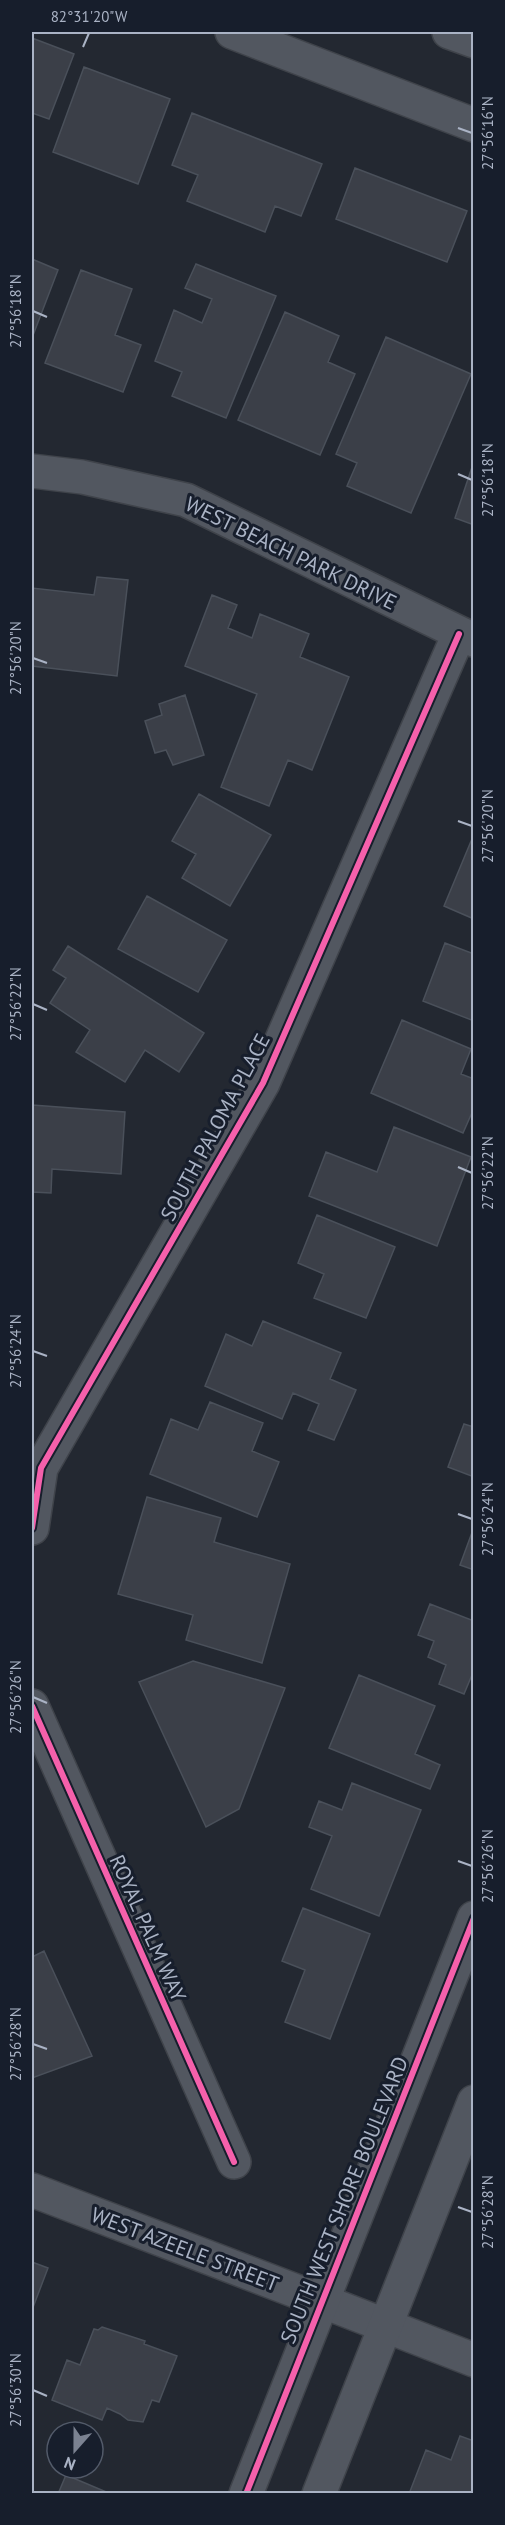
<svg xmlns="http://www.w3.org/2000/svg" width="505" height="2525" font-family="'PT Sans',sans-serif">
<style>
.building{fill:#3b3f48;stroke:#4a505a;stroke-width:1.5}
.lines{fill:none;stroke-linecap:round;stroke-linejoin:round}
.minor-casing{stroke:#3f434a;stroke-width:36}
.tertiary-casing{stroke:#3f434a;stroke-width:36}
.minor{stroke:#525760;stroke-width:33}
.tertiary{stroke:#525760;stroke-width:33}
.cycleway-casing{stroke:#171e2c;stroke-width:10}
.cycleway{stroke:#f560ab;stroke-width:6}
.ticks{fill:none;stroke:#aab3c5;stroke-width:2}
.labels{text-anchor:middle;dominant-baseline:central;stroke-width:6;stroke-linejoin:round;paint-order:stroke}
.street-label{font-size:21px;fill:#aab3c5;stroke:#171e2c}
.neatline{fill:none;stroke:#aab3c5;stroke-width:2}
.ticks-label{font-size:15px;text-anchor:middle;fill:#aab3c5}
</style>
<rect width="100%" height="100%" fill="#232831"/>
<path class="building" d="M32,38L74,54L49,119L32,113Z
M84,67L170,99L138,184L53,152Z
M192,113L322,164L301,216L275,206L265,232L187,201L198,175L172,165Z
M355,168L467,211L447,262L336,219Z
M32,259L58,270L32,338Z
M196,264L276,296L226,418L172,396L182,372L155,361L174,310L202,323L212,299L185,288Z
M81,270L132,289L115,335L141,345L123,392L45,363Z
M285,312L339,336L328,362L355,374L320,455L238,420Z
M386,337L471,374L411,513L347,486L357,463L336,454Z
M473,464H474V525L455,518Z
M97,577L128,580L117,676L32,666V588L94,595Z
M212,595L237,605L228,628L252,638L260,614L309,634L300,657L349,677L312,770L288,760L269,806L221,787L257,694L185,666Z
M185,695L204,755L173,765L166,750L155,753L145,721L162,715L159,704Z
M199,794L271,835L230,906L182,878L196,854L172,841Z
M474,834V919L444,906Z
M147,896L227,940L198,992L118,949Z
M445,943L474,954V1021L423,1001Z
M68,946L204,1033L179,1072L145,1050L125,1082L76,1052L90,1030L50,1003L66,978L53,970Z
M402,1020L471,1049L461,1074L474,1079V1108L463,1133L371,1093Z
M32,1105L125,1112L121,1174L52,1169L51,1193L32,1192Z
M394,1127L471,1157L437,1246L309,1196L326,1152L377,1172Z
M317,1215L395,1247L366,1318L314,1298L324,1274L298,1263Z
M263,1321L341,1353L330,1379L356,1390L334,1440L308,1430L319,1404L293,1393L282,1419L205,1386L226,1334L252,1346Z
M210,1402L263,1423L252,1451L279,1462L257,1517L150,1474L171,1419L198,1430Z
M464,1424L474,1427V1477L448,1467Z
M147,1497L221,1518L214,1542L290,1564L262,1663L186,1640L193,1615L118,1594Z
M474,1527V1570L460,1565Z
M430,1604L474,1621V1670L464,1694L439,1684L446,1665L428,1657L434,1641L418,1635Z
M193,1661L285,1688L239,1809L206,1827L139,1682Z
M359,1675L435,1706L415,1754L440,1765L430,1789L329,1748Z
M352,1783L421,1810L379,1916L311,1889L332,1836L309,1827L319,1801L342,1810Z
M303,1908L370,1934L330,2039L285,2022L305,1970L282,1961Z
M44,1951L92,2056L32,2078V1957Z
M32,2262L48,2268L32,2310Z
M102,2327L145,2341L144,2344L177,2356L159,2402L152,2400L143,2422L128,2420L120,2414L107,2408L102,2420L52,2400L67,2360L80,2365L94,2329L98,2330Z
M460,2436L474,2441V2494H409L426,2450L451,2460Z
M66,2475L111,2494H58Z"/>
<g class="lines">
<defs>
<path id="minor" d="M32,471L82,477L186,500L474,640
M32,1528L41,1468L263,1083L459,634
M32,1706L234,2162
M322,2301L474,2360"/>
<path id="tertiary" d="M232,32L474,125
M449,32L474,41
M32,2190L322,2301
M246,2494L474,1918
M319,2494L474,2102"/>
</defs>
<use href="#minor" class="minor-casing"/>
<use href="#tertiary" class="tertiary-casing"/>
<use href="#minor" class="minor"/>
<use href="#tertiary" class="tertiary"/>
<defs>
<path id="cycleway" d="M32,1528L41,1468L263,1083L459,634
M32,1706L234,2162
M246,2494L474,1918"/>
</defs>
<use href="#cycleway" class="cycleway-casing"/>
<use href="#cycleway" class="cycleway"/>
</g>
<path class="ticks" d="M83,47L89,33M458,128L472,133M33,311L47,317M458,474L472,480M33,658L47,663M458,821L472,826M33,1004L47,1010M458,1167L472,1173M33,1351L47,1356M458,1514L472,1519M33,1697L47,1703M458,1861L472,1866M33,2044L47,2049M458,2207L472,2212M33,2390L47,2396"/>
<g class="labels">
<g class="street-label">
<text transform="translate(291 553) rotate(26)">WEST BEACH PARK DRIVE</text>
<text transform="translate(215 1127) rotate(-62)">SOUTH PALOMA PLACE</text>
<text transform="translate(148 1928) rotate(66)">ROYAL PALM WAY</text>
<text transform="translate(344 2200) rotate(-68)">SOUTH WEST SHORE BOULEVARD</text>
<text transform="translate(185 2249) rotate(21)">WEST AZEELE STREET</text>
</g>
</g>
<rect width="505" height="2525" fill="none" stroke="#171e2c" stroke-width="66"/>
<g transform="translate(75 2450) rotate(201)"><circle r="28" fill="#171e2c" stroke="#525a69" stroke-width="1.5"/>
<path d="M0-4.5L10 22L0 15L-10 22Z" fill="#7b8291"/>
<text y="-9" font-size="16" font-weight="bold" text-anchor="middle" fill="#aab3c5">N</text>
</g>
<rect x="33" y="33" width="439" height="2459" class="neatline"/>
<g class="ticks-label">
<text x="89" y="22">82°31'20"W</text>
<text transform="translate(488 133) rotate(-90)" y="5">27°56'16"N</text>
<text transform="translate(16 311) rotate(-90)" y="5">27°56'18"N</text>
<text transform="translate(488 480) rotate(-90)" y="5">27°56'18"N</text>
<text transform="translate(16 658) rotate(-90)" y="5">27°56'20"N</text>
<text transform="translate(488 826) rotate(-90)" y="5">27°56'20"N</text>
<text transform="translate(16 1004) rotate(-90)" y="5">27°56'22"N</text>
<text transform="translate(488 1173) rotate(-90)" y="5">27°56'22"N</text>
<text transform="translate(16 1351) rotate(-90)" y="5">27°56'24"N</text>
<text transform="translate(488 1519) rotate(-90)" y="5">27°56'24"N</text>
<text transform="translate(16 1697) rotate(-90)" y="5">27°56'26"N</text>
<text transform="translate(488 1866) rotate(-90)" y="5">27°56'26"N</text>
<text transform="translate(16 2044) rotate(-90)" y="5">27°56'28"N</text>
<text transform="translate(488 2212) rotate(-90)" y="5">27°56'28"N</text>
<text transform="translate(16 2390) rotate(-90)" y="5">27°56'30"N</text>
</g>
</svg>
